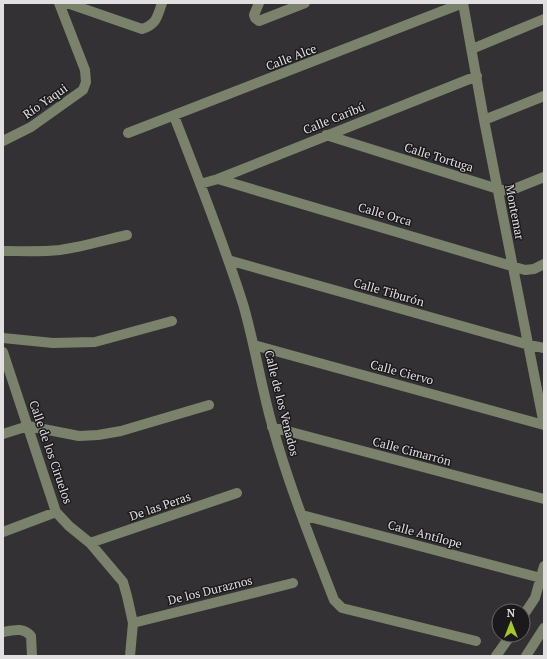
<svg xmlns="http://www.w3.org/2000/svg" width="547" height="659" font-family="'PT Serif',serif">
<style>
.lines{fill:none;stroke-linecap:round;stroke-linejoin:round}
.minor{stroke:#7a826b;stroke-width:10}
.labels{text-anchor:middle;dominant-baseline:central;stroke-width:3;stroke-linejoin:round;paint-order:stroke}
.street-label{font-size:12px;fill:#e1dfe0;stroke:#1b191b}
</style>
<rect width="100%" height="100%" fill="#343134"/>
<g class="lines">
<path class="minor" d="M67,3L142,29C157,24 157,17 162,3
M259,3L254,15L255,18L259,21L305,3
M463,3L484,120L544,425
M472,49L544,19
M174,116C198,178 223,241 243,304C255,345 261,387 273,428C289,486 312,543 334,600L342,608L476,641
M484,120L544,96
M128,133L463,3
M326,135L498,189L509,191L544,177
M3,141L31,127L83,90L86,82L85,70L59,3
M218,179L525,270L534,269L544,264
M200,184L218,179L477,76
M3,251C22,251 41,252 60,250C83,247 105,240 127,235
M228,260L529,345L544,348
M3,338L53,343L95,342L172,321
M254,345L544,425
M3,352L56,512L69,526L90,543L123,582L127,596L133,623L130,656
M272,427L544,499
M3,434L28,426L79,436L98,435L121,431L209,405
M302,515L541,578
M3,532L56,512
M90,543L237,493
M523,616L535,598L544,566
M133,623L293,583
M3,632C14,630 23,627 31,636L32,656
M496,656L511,635
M526,656L544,628"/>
</g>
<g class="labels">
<g class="street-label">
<text transform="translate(291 57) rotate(-21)">Calle Alce</text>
<text transform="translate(45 101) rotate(-35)">Río Yaqui</text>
<text transform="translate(334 118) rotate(-22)">Calle Caribú</text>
<text transform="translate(439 157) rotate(17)">Calle Tortuga</text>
<text transform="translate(515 212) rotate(79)">Montemar</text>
<text transform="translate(385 214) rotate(16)">Calle Orca</text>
<text transform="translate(389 292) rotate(16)">Calle Tiburón</text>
<text transform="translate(402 372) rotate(15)">Calle Ciervo</text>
<text transform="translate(282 403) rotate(76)">Calle de los Venados</text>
<text transform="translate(412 451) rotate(15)">Calle Cimarrón</text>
<text transform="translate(51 452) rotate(71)">Calle de los Ciruelos</text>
<text transform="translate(160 506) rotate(-19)">De las Peras</text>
<text transform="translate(425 534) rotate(15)">Calle Antílope</text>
<text transform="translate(210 590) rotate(-14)">De los Duraznos</text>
</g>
</g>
<rect width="547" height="659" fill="none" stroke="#e1dfe0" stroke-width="8"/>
<g transform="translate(511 623)"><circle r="19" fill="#1b191b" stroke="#6a686a"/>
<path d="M0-3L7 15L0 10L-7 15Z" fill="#a3c927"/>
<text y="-6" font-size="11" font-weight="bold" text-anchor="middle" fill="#e1dfe0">N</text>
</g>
</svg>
